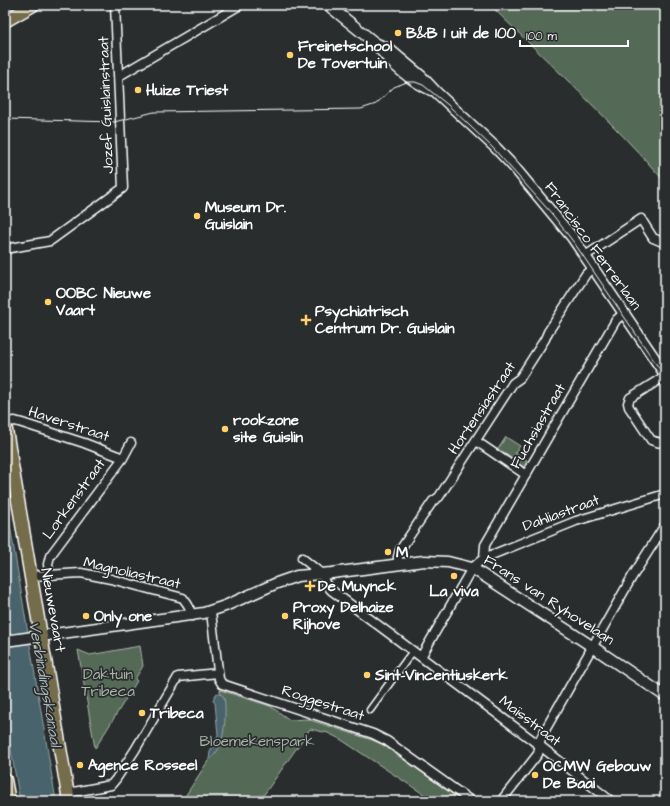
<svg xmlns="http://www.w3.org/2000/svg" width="670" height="806" font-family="'Architects Daughter',sans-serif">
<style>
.green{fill:#546b57;stroke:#aab5ab}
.water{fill:#48646c;stroke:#91a2a7}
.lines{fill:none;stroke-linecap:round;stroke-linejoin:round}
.pedestrian-casing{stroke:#fff;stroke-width:9}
.minor-casing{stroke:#fff;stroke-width:11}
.tertiary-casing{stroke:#fff;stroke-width:13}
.primary-casing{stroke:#fff;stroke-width:15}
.pedestrian{stroke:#2a2d2e;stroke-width:6}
.minor{stroke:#2a2d2e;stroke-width:8}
.tertiary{stroke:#2a2d2e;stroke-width:10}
.primary{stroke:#746c4b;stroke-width:12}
.tram{stroke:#fff;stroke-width:1}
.poi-dot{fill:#ffd166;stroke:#2a2d2e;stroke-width:1.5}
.labels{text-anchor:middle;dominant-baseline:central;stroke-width:3.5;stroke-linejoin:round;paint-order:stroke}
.poi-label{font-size:15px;font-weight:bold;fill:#fff;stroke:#2a2d2e;text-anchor:start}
.street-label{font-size:15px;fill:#fff;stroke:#2a2d2e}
.park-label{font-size:15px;fill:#aab5ab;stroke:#2a2d2e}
.water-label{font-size:16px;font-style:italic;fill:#adb9bd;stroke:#2a2d2e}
</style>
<rect width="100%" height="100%" fill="#2a2d2e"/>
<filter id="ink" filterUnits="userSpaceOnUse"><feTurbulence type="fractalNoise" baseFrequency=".025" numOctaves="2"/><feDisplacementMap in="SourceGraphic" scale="8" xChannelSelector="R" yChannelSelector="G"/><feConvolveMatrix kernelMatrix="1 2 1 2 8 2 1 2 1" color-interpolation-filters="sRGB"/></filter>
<g filter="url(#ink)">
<path class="green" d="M490,5H665V182C611,120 549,63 490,5Z
M506,437L520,446L515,453L527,460L524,467L498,449Z
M140,646L143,666L135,679L137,681L96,747L95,748L78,650L90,655Z
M220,690L270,706L290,720L307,719L372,740L382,744L462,801H434L340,739L328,733L310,729L263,796L268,799L266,801H182L221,741Z"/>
<path class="water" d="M5,495L56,801H20L5,716Z
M217,693L222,695L224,697C227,712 225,752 209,759L210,752L218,735L215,703L213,701L214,697Z"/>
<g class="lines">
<defs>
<path id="pedestrian" d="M370,710L413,651"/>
<path id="minor" d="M119,76L240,5
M5,249L50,241L123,188L115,5
M585,256L641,219L653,238L665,243
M665,376L630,398L628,403L629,407L651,440C656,442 660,444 665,441
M5,422L15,421L22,423L84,443L123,458
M476,441L526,475
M302,558L322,574L325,583L331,590L539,745L611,801
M484,558L485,545L616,320L624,313
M398,564V557L400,550L433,501L439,497L513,383L520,378L545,339L548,332L586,274L593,268
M49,574L48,564L50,556L123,458L131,443
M31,576L81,573L111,579L183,598L188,605L192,616
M211,612L219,679L222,684L373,734L387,741L471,801
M421,657L472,568L484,558L576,521L665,494
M68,793L111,785L116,779L135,750L178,677L218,673
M501,801L538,754L541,738L544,732L632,577L665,525"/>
<path id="tertiary" d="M328,5L375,43L390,50L421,76L437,93L495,147L514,167L572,237L665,374
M377,45C391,64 410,80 431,90
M5,641L204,613L225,606L277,583L297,576L332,573L424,561L448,562L472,568L593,647L665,696"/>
<path id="primary" d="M5,21L33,5
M5,424L69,801
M5,780L9,801"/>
</defs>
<use href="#pedestrian" class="pedestrian-casing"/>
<use href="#minor" class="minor-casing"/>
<use href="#tertiary" class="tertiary-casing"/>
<use href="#primary" class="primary-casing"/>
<use href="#pedestrian" class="pedestrian"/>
<use href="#minor" class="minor"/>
<use href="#tertiary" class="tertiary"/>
<use href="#primary" class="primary"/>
<path class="tram" d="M5,119L114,122L154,112L361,109L376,104L394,87L407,82H415L423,85L448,105L493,148L552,214L575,244L665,377"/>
</g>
</g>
<g class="poi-dot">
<circle cx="398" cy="33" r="4"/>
<circle cx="290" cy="55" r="4"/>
<circle cx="138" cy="90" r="4"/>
<circle cx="197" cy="216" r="4"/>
<circle cx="48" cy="302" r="4"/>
<path d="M304 314h4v4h4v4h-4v4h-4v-4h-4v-4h4z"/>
<circle cx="225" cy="429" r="4"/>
<circle cx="388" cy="552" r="4"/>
<circle cx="454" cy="576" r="4"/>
<path d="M308 580h4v4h4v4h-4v4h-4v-4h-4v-4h4z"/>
<circle cx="86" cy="616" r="4"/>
<circle cx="285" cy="616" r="4"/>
<circle cx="367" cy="675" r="4"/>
<circle cx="142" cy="713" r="4"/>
<circle cx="80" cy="765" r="4"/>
<circle cx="535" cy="775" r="4"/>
</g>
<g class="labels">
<g class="poi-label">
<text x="406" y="33">B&amp;B 1 uit de 100</text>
<text x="298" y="46">Freinetschool<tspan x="298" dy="17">De Tovertuin</tspan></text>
<text x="146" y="90">Huize Triest</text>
<text x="205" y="207">Museum Dr.<tspan x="205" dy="17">Guislain</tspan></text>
<text x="56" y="293">OOBC Nieuwe<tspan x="56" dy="17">Vaart</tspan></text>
<text x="315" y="311">Psychiatrisch<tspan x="315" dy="17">Centrum Dr. Guislain</tspan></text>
<text x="233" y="420">rookzone<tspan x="233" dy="17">site Guislin</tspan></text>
<text x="396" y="552">M</text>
<text x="318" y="586">De Muynck</text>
<text x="454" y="591" text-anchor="middle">La viva</text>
<text x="293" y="607">Proxy Delhaize<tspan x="293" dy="17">Rijhove</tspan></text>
<text x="94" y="616">Only one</text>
<text x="375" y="675">Sint-Vincentiuskerk</text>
<text x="150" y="713">Tribeca</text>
<text x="88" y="765">Agence Rosseel</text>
<text x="543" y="766">OCMW Gebouw<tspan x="543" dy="17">De Baai</tspan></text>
</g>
<g class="street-label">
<text transform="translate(106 105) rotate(-92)">Jozef Guislainstraat</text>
<text transform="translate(593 246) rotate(54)">Francisco Ferrerlaan</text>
<text transform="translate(482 408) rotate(-56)">Hortensiastraat</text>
<text transform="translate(69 424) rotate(18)">Haverstraat</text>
<text transform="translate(538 426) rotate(-60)">Fuchsiastraat</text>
<text transform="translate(74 499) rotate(-54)">Lorkenstraat</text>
<text transform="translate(561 513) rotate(-20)">Dahliastraat</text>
<text transform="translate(132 573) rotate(13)">Magnoliastraat</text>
<text transform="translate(549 600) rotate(33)">Frans van Ryhovelaan</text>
<text transform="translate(53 610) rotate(80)">Nieuwevaart</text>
<text transform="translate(323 703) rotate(18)">Roggestraat</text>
<text transform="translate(530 721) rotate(37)">Maïsstraat</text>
</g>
<g class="park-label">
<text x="108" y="674">Daktuin<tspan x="108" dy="17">Tribeca</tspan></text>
<text x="257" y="741">Bloemekenspark</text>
</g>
<g class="water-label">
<text transform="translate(45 684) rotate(80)">Verbindingskanaal</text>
</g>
</g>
<rect width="670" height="806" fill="none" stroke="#2a2d2e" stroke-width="20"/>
<rect x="10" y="10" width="650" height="786" fill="none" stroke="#fff" stroke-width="1.5" filter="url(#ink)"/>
<path d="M520 40v6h108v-6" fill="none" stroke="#ffffff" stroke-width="2"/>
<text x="526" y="40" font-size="12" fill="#ffffff" stroke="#2a2d2e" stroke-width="3" paint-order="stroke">100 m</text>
</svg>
